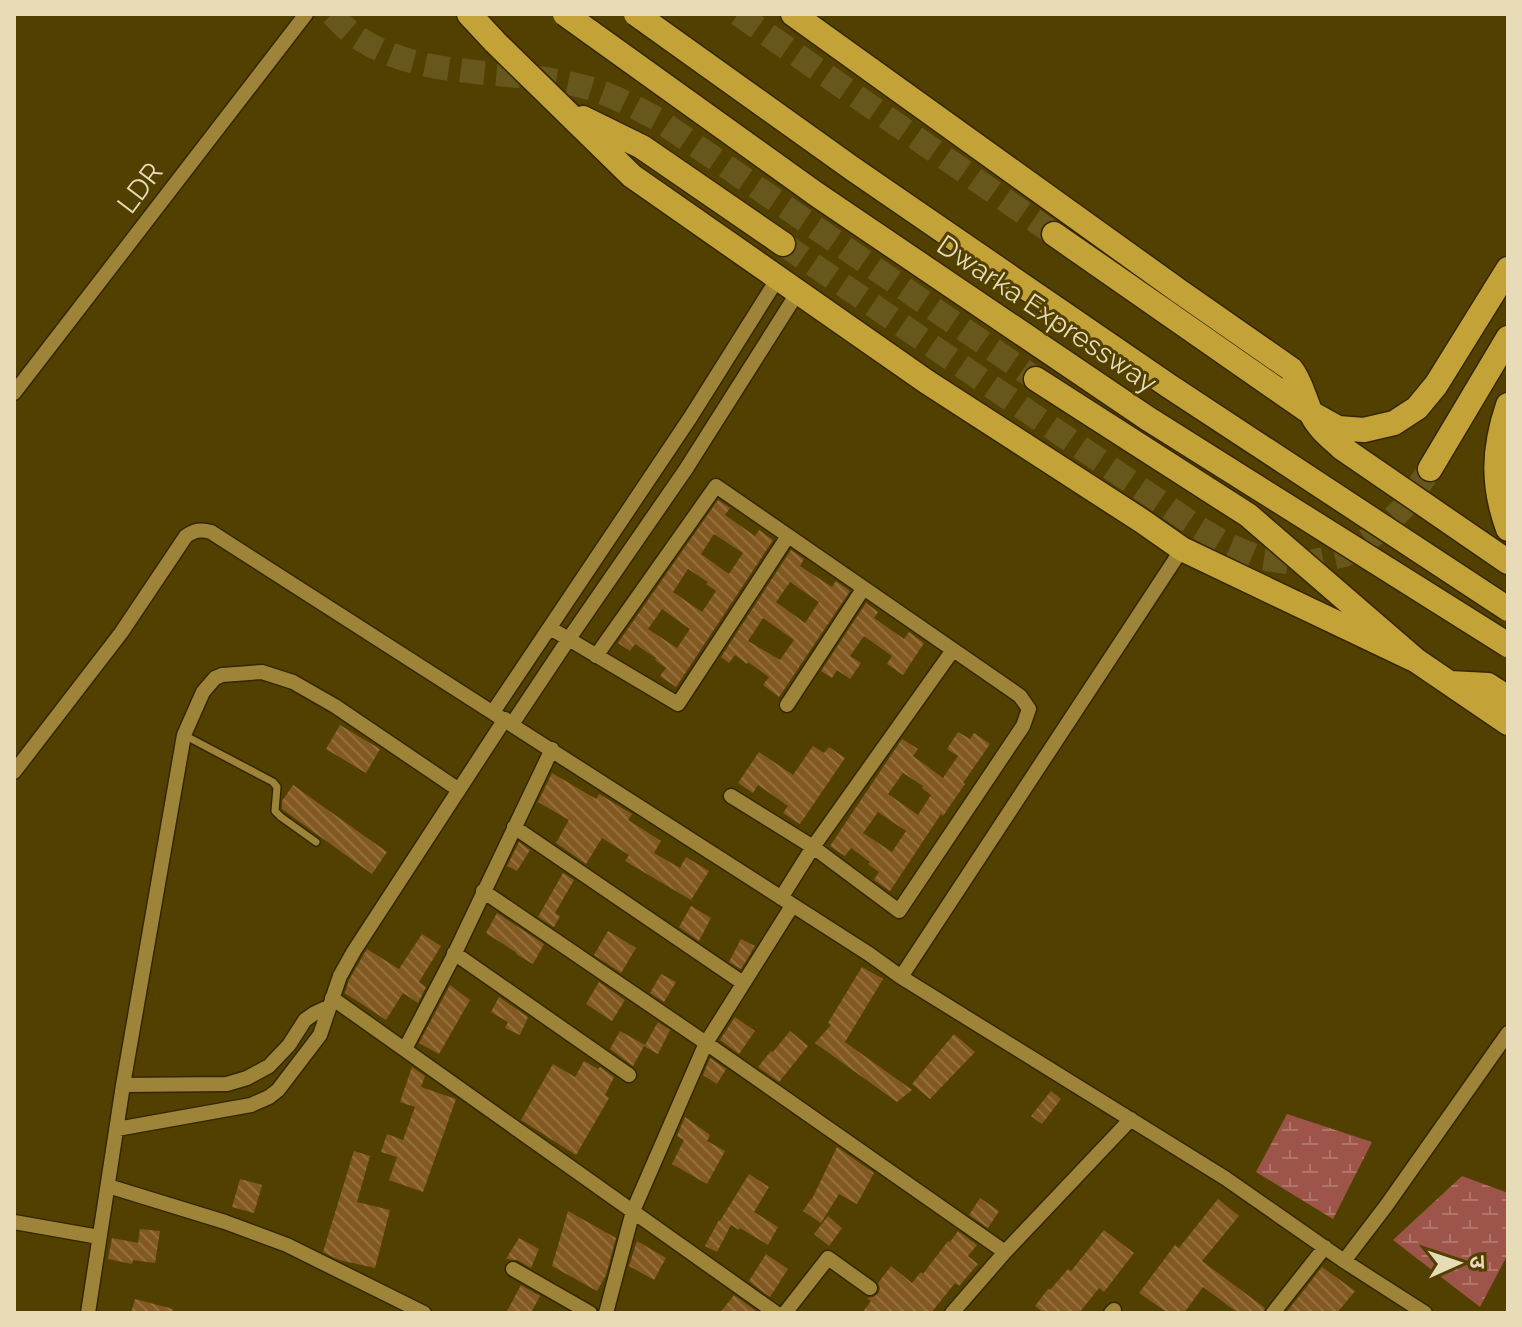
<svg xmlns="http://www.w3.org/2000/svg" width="1522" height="1327" font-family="Raleway,'Noto Sans Devanagari',sans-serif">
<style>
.wetland{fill:url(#wetland-marsh)}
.building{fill:url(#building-back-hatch);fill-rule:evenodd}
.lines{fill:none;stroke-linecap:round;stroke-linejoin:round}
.highway-tunnel{stroke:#68571c;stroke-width:24;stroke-dasharray:24 12;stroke-linecap:butt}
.lane-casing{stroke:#342700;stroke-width:10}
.street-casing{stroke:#342700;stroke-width:17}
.highway-casing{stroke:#342700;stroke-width:27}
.lane{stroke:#9d8439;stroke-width:7}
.street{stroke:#9d8439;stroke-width:14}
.highway{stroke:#c3a238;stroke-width:24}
.highway-bridge-casing{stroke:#342700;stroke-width:27;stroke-linecap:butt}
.highway-bridge{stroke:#c3a238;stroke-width:24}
.labels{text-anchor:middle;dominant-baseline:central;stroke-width:6;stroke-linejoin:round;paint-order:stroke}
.street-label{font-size:28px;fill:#e8dcb8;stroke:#524000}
</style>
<defs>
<pattern id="wetland-marsh" width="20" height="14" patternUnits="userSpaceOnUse" patternTransform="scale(2)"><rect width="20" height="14" fill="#9c5548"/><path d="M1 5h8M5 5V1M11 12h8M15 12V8" fill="none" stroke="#ae7568"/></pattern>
<pattern id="building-back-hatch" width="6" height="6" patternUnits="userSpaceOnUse" patternTransform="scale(2)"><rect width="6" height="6" fill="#825921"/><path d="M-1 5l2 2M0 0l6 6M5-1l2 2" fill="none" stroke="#94703f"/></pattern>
</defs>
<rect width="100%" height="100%" fill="#524000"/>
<path class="wetland" d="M1287,1114L1372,1142L1333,1219L1256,1172Z
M1462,1176L1508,1193V1254L1480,1307L1393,1240Z"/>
<path class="building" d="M718,500L730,508L725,515L755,536L759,530L773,540L676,687L660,676L666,668L655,660L656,658L635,644L630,651L618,643ZM714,534L743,553L729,574L701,554ZM688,569L708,582L706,584L716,591L702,612L673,592ZM662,609L690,629L677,648L648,629Z
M791,550L804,559L800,566L832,587L836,581L850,591L779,697L763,685L769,677L748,662L747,664L735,655L729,663L721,657ZM790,582L819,602L805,623L776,602ZM763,618L794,640L780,660L748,641Z
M866,603L878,612L874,618L904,639L909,632L924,643L903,675L887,664L892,656L864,636L850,656L861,663L850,679L837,670L832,678L821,671Z
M340,725L380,749L366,773L326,749Z
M958,732L970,739L974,733L990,744L963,783L965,784L943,816L941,814L890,891L874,880L879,872L868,864L870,862L851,848L845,856L830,846L902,739L918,749L913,756L943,778L958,756L947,749ZM903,773L923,786L922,788L931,795L918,815L888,794ZM878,812L906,831L892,852L863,833Z
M813,746L824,753L829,747L845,758L800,824L783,813L788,806L758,785L753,793L738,783L759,752L793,775Z
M552,773L596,799L599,794L632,814L628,820L661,841L654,853L680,868L686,857L709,871L691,900L625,861L629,855L602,838L586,864L556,843L569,820L538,802Z
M293,785L387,852L372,874L282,809V801Z
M519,842L530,850L517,871L507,866Z
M563,873L574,880L555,913L560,916L554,927L538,917Z
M691,906L711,918L699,941L679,927Z
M497,913L544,944L533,964L516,954L517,953L486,933Z
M608,931L636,948L621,973L594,955Z
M422,934L441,946L419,982L426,987L418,1003L403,993L386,1020L345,993L349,980L367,949L399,969Z
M741,939L755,946L741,969L729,962Z
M862,967L883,979L845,1042L912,1090L897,1102L815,1043L831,1025L828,1023Z
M661,974L676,982L664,1002L650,993Z
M599,982L625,1000L612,1021L586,1004Z
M450,985L470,1000L439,1054L419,1043Z
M499,997L528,1017L520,1035L505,1028L508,1022L491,1012Z
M735,1017L755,1031L739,1054L720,1040Z
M658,1022L670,1030L658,1054L644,1046L633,1066L610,1049L620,1031L645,1045Z
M790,1031L808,1046L779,1082L758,1067L771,1051L773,1052Z
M954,1034L975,1052L930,1099L912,1084Z
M710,1058L726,1069L717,1084L703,1075Z
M584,1061L598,1069L600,1067L614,1077L605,1095L609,1098L576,1155L521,1120L553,1064L575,1077Z
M412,1067L425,1076L421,1087L456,1099L423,1192L389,1180L397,1157L381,1152L387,1134L403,1140L415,1107L400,1102Z
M1051,1091L1061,1099L1042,1124L1031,1116Z
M685,1117L710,1135L707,1141L725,1151L707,1184L672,1164L684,1140L677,1136Z
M837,1147L874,1173L857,1204L839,1194L821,1223L803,1211L811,1199H812Z
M354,1151L370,1156L357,1202L390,1210L375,1268L339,1260L323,1252Z
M749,1174L769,1187L754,1212L778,1227L768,1245L740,1228L739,1230L731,1225L717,1252L705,1246L719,1220L720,1221Z
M240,1179L262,1185L254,1213L232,1207Z
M980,1198L999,1211L988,1228L969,1215Z
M1218,1199L1239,1216L1202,1261L1265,1308L1263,1313H1238L1203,1287L1184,1313H1168L1139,1293L1175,1245L1179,1248Z
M568,1211L616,1238L606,1275L597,1291L552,1266Z
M828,1216L842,1228L829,1246L814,1234Z
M140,1229L160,1231L155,1263L133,1260L132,1264L108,1259L112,1238L138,1243Z
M1104,1230L1134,1253L1104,1292L1099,1288L1079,1313H1044L1035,1306L1048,1289L1050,1290L1068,1269L1071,1271Z
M958,1231L977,1245L968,1256L978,1264L959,1286L955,1283L931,1313H862L871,1301L867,1298L873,1297L878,1294L880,1288L878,1283L891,1266L912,1283L921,1272L923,1274L948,1241L950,1242Z
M519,1238L539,1249L531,1268L517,1260L506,1259Z
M637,1241L666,1258L654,1280L629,1266Z
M766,1254L788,1269L770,1297L749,1281Z
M1322,1267L1355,1291L1337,1313H1286Z
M521,1285L540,1296L531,1313H506Z
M734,1295L759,1313H720Z
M135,1299L173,1309L172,1313H131Z"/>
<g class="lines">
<path class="highway-tunnel" d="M332,14C339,21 346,29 354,35C424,83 507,66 585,87C611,94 633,106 657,119L1036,379
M738,14L1054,234
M783,244L1194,525L1224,543L1259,558L1300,564L1345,555L1381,530L1406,505L1430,469"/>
<defs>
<path id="lane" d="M184,735L273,782L277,787L275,811L281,817L316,842"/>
<path id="street" d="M14,393L306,14
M550,628L678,704L788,536
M596,656L716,486L1020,696L1029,709L1023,726L899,911L813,847L731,796
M787,705L863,589
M493,712L690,418L778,278
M512,724L568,640L686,469L798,292
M14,772L121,633L186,536C195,530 201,529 211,532L869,954L901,977L1225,1178L1344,1261L1425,1313
M514,827L743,983
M483,891L706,1043L1005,1252
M781,898L813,847L953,650
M454,953L629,1075
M901,977L1182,549
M332,998L776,1313
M405,1049L452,959L552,749
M123,1085L227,1084L247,1078L269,1066L289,1045L305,1020L315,1013L328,1007
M117,1129L251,1105L269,1097L278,1090L320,1035L340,976L354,951L505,719
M108,1186L225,1222L287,1245L424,1313
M14,1222L99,1237
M1344,1261L1386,1206L1508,1033
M513,1269L590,1313
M88,1313L123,1085L184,735L203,692L215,678L222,675L262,672L293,682L335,706L459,790
M606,1313L633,1211L706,1043L792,906
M785,1313L828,1258L870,1288
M952,1313L1005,1252L1131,1119
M1111,1313L1114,1310
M1273,1313L1325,1247"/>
<path id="highway" d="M469,14L495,42L632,176L927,382L1142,521L1182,549L1417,661
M793,14L1179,291L1291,369C1302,383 1304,399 1312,415C1319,429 1331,438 1342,448L1508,562
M583,118L642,147L783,244
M1054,234L1311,413L1338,428L1364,430L1394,423L1417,408L1436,385L1508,269
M1036,379L1248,515L1417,661L1508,723
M1508,405C1493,449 1492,485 1508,529
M1430,469L1508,338
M1450,683L1488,685L1508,698"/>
</defs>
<use href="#lane" class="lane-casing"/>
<use href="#street" class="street-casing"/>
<use href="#highway" class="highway-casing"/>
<use href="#lane" class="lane"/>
<use href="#street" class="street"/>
<use href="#highway" class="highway"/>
<defs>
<path id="highway-bridge" d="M565,14L816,194L1147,418L1508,645
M636,14L853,169L1169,386L1508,609"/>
</defs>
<use href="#highway-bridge" class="highway-bridge-casing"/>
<use href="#highway-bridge" class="highway-bridge"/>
</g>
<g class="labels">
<g class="street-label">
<text transform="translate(140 188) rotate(-53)">LDR</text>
<text transform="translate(1047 314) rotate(34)">Dwarka Expressway</text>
</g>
</g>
<rect width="1522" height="1327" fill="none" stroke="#e8dcb8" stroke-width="32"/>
<g transform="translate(1458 1263) rotate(87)" stroke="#524000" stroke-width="6" paint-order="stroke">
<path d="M0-6L14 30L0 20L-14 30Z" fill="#e8dcb8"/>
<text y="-12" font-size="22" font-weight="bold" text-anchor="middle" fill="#e8dcb8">उ</text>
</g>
</svg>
